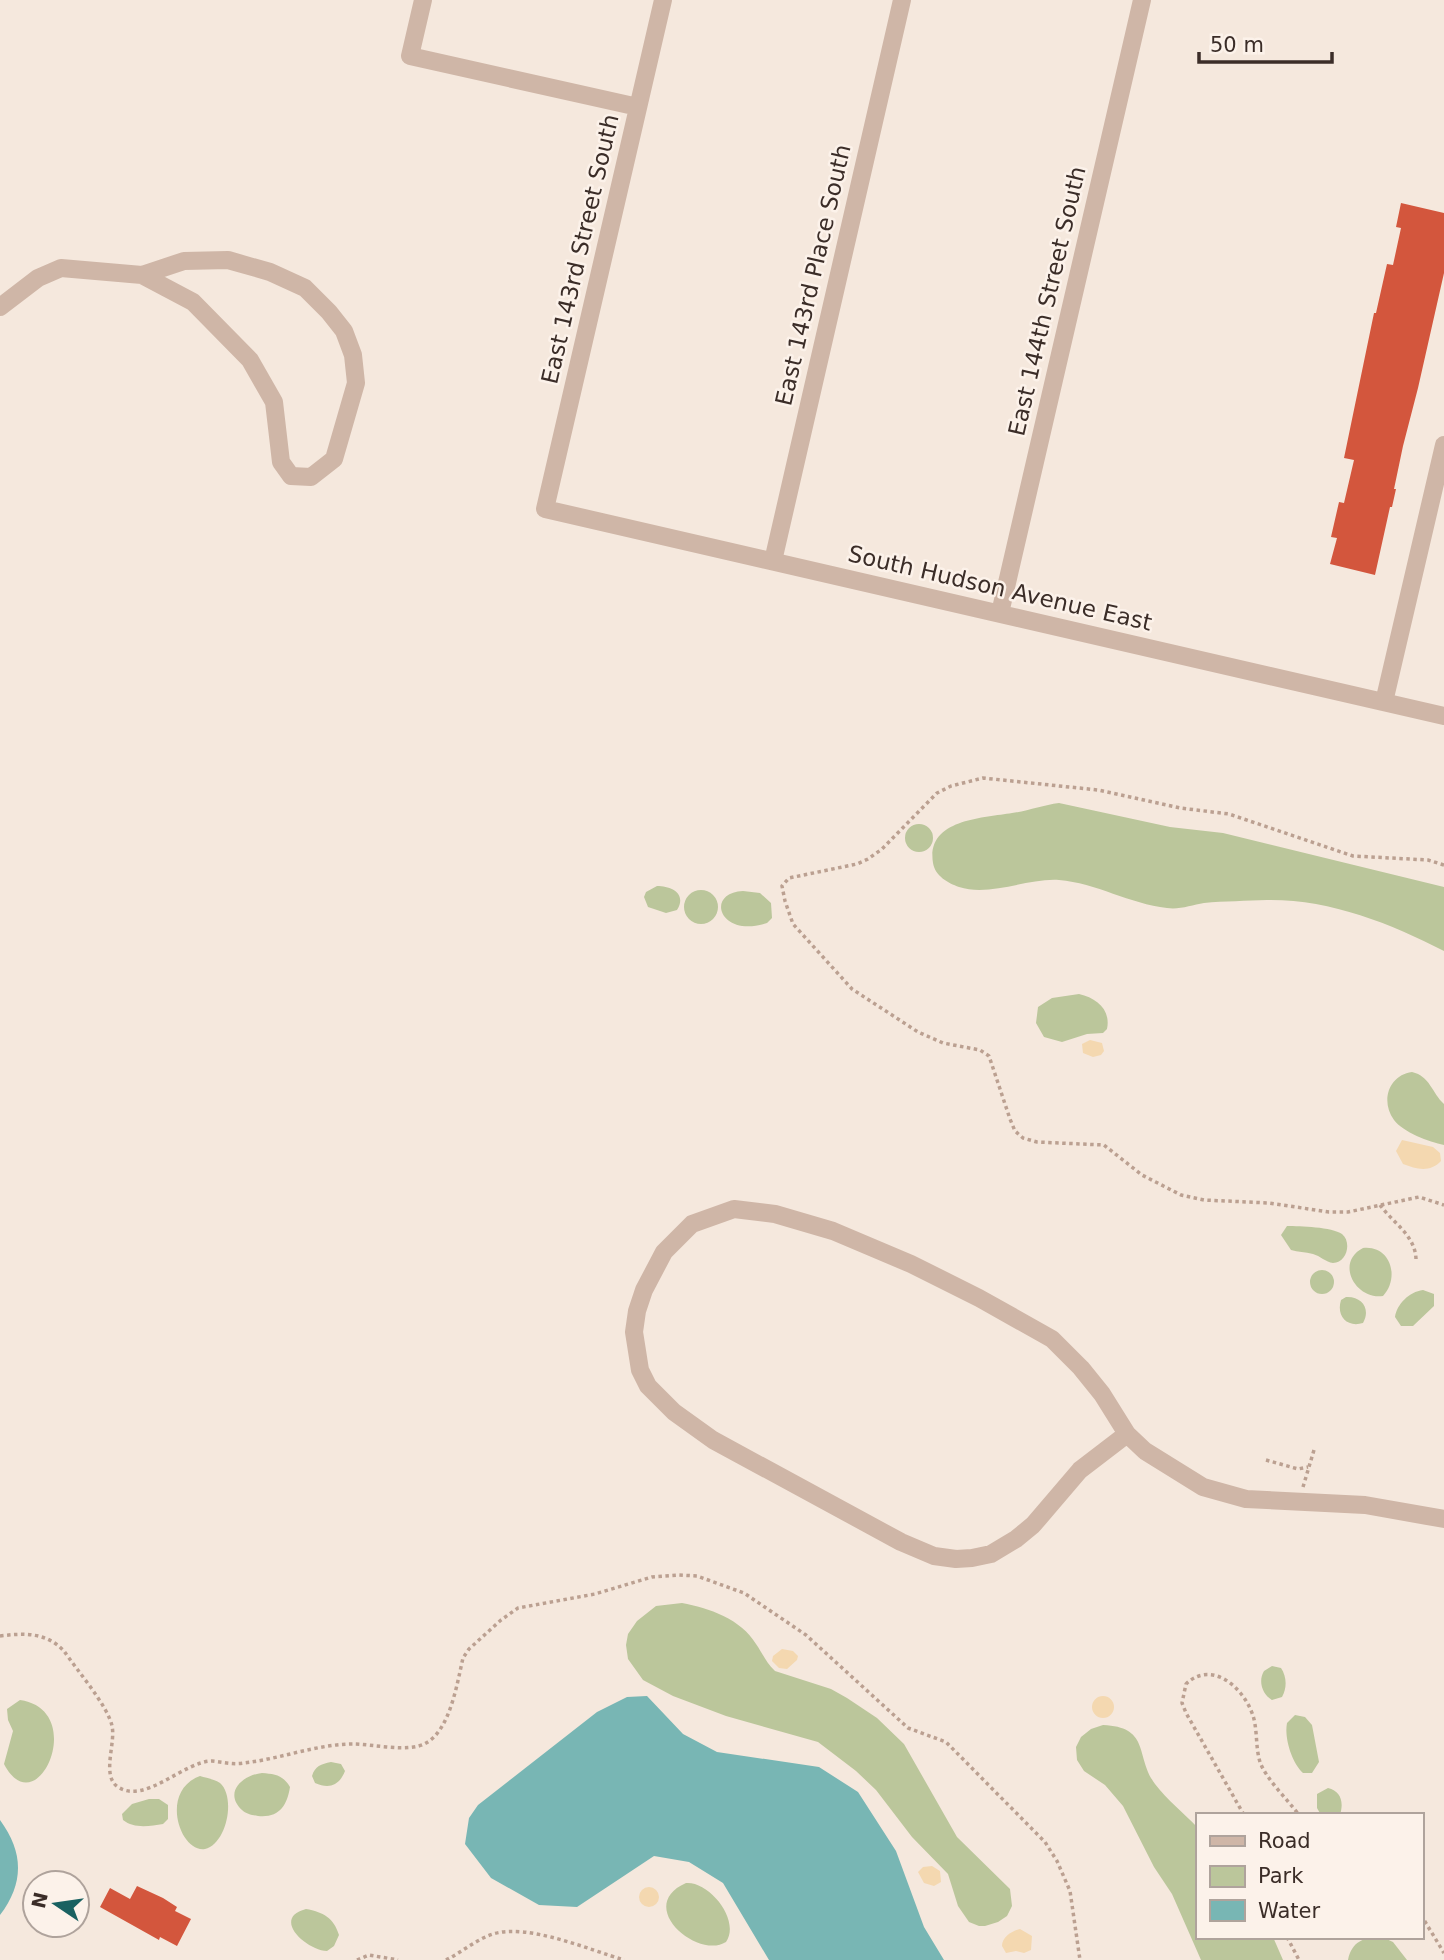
<svg xmlns="http://www.w3.org/2000/svg" width="1444" height="1960" font-family="'DejaVu Sans',sans-serif">
<style>
.green{fill:#bbc69b}
.sand{fill:#f4d8b0}
.water{fill:#78b6b4}
.building{fill:#d3563d}
.lines{fill:none;stroke-linecap:round;stroke-linejoin:round}
.path{stroke:#bba091;stroke-width:3.5;stroke-dasharray:3.5 3.5;stroke-linecap:butt}
.minor{stroke:#cfb6a7;stroke-width:18}
.labels{text-anchor:middle;dominant-baseline:central;stroke-width:5;stroke-linejoin:round;paint-order:stroke}
.street-label{font-size:23px;fill:#3b2d28;stroke:#fcf2ea}
</style>
<rect width="100%" height="100%" fill="#f5e8dd"/>
<path class="green" d="M1059,803L1170,827L1223,833L1444,887V951C1390,923 1329,899 1267,900C1247,901 1224,901 1204,903C1192,905 1179,910 1167,908C1130,904 1096,883 1059,880C1027,878 990,897 959,887C948,883 935,876 933,863C926,819 983,818 1012,813C1028,811 1043,805 1059,803Z
M905 838a14 14 0 1 1 28 0a14 14 0 1 1-28 0Z
M657,886C672,886 687,894 677,910L666,913L648,907L644,897L646,892Z
M684 907a17 17 0 1 1 34 0a17 17 0 1 1-34 0Z
M743,891L760,893L771,903L772,918L767,923C720,939 704,893 743,891Z
M1079,994C1097,998 1111,1010 1107,1029L1103,1033L1087,1034L1062,1042L1044,1037L1036,1023L1038,1007L1052,998Z
M1412,1072C1430,1076 1432,1093 1444,1104V1145C1429,1142 1403,1132 1394,1120C1380,1101 1389,1075 1412,1072Z
M1287,1226C1300,1226 1332,1227 1342,1234C1352,1242 1347,1263 1333,1263C1326,1262 1320,1256 1313,1254C1305,1252 1298,1252 1291,1250L1281,1235Z
M1363,1248C1391,1245 1400,1278 1383,1296C1355,1300 1335,1262 1363,1248Z
M1310 1282a12 12 0 1 1 24 0a12 12 0 1 1-24 0Z
M1423,1290L1434,1294V1306L1413,1326H1401L1395,1317C1397,1304 1409,1292 1423,1290Z
M1346,1297C1362,1296 1371,1309 1363,1323C1347,1328 1336,1316 1341,1300Z
M682,1603C709,1608 741,1619 756,1644C763,1654 766,1663 775,1671L831,1689L847,1698L877,1718L904,1744L957,1837L1010,1889L1012,1906L1007,1916L998,1922L985,1926H979L969,1922L958,1906L948,1874L912,1837L876,1790L856,1771L818,1742L726,1716L673,1696L643,1680L628,1659L626,1645L628,1634L637,1621L656,1606Z
M1272,1666L1281,1668C1287,1677 1287,1688 1282,1697L1272,1700C1262,1694 1258,1681 1264,1671Z
M20,1700C89,1710 37,1827 4,1764L13,1731L8,1720L7,1709Z
M1295,1715L1305,1717L1312,1725L1319,1762L1312,1773H1303C1292,1763 1284,1738 1287,1723Z
M1103,1725C1151,1727 1135,1757 1155,1784C1167,1800 1184,1813 1197,1827V1937H1273L1283,1960H1201L1172,1894L1154,1867L1123,1806L1105,1785L1084,1771L1077,1760L1076,1747L1081,1737L1091,1729Z
M331,1762L341,1764L345,1771C339,1786 329,1789 315,1783L312,1776C315,1766 321,1764 331,1762Z
M262,1773C275,1774 283,1775 290,1787C287,1806 279,1818 258,1816C252,1815 246,1814 242,1810C223,1792 243,1775 262,1773Z
M200,1776C206,1778 214,1779 220,1783C236,1797 227,1844 205,1849C180,1853 159,1791 200,1776Z
M1328,1788C1341,1791 1344,1802 1340,1815H1321L1317,1808V1794Z
M149,1799H159L168,1805V1819L163,1824C150,1826 134,1829 123,1820L122,1814L132,1804Z
M686,1883C709,1881 741,1920 726,1942C698,1960 634,1906 686,1883Z
M306,1909C323,1912 334,1918 339,1935L334,1946L327,1951C306,1950 271,1918 306,1909Z
M1382,1937L1393,1942L1407,1960H1348C1352,1941 1364,1937 1382,1937Z"/>
<path class="sand" d="M1090,1040L1102,1043L1104,1051L1101,1055L1093,1057L1083,1053L1082,1044Z
M1402,1140L1433,1147L1440,1153L1441,1161C1430,1173 1416,1169 1403,1164L1396,1151Z
M782,1649L793,1651L798,1656L797,1660L787,1669L779,1668L772,1661L773,1656Z
M1092 1707a11 11 0 1 1 22 0a11 11 0 1 1-22 0Z
M932,1866L940,1871L941,1882L934,1886L924,1883L918,1872L923,1867Z
M639 1897a10 10 0 1 1 20 0a10 10 0 1 1-20 0Z
M1020,1929L1032,1936L1031,1950L1024,1953L1016,1951L1006,1953L1002,1946C1002,1937 1012,1931 1020,1929Z"/>
<path class="water" d="M647,1696L683,1734L717,1752L819,1767L858,1792L896,1851L924,1927L944,1960H769L723,1883L689,1862L654,1856L577,1907L539,1905L491,1878L465,1844L469,1818L478,1805L597,1712L627,1697Z
M0,1820C24,1853 24,1883 0,1915Z"/>
<path class="building" d="M1401,203L1444,213V273L1418,388L1403,446L1394,489H1396L1392,507H1390L1375,575L1330,564L1337,538L1331,537L1339,502L1344,503L1354,460L1344,458L1374,313H1376L1387,264L1393,265L1401,228L1396,227Z
M137,1886L163,1898L177,1907L175,1911L191,1919L177,1946L160,1937L159,1940L100,1907L110,1888L130,1899Z"/>
<g class="lines">
<path class="path" d="M1444,865L1428,860L1353,856L1229,814L1180,808L1098,790L983,778L951,786L937,793L882,849L868,859L857,864L789,878L782,886L785,901L793,924L852,989L918,1032L943,1043L980,1050L989,1056L1010,1119L1015,1131L1023,1138L1037,1142L1104,1145L1142,1175L1181,1195L1204,1200L1269,1203L1329,1212H1348L1419,1197L1444,1205
M1380,1205C1393,1223 1415,1235 1416,1259
M1266,1460L1298,1469L1308,1467
M1303,1487L1314,1450
M0,1636C24,1633 46,1632 64,1651C76,1669 108,1706 112,1726C116,1743 101,1776 118,1787C145,1805 184,1761 212,1761C223,1762 233,1765 244,1763C280,1759 317,1744 353,1744C373,1744 409,1753 426,1743C450,1730 457,1684 463,1658L469,1649L501,1620L518,1608L595,1594L652,1577L679,1575L697,1576L744,1593L806,1635L908,1728L946,1742L1045,1842L1057,1861L1070,1891L1080,1960
M1244,1815L1186,1713L1182,1703L1186,1684C1211,1660 1242,1686 1252,1713C1258,1728 1255,1746 1260,1762C1266,1779 1288,1800 1299,1815
M1421,1915L1444,1953
M1287,1937L1299,1960
M357,1960L369,1955L398,1960
M446,1960C462,1952 477,1939 493,1934C528,1923 590,1950 624,1960"/>
<path class="minor" d="M423,0L410,56L638,107
M663,0L545,509L1444,716
M0,307L38,278L61,268L142,275L193,302L250,360L274,402L281,462L291,476L311,477L334,459L356,383L353,355L344,331L329,312L305,288L270,272L228,260L184,261L142,275
M773,561L902,0
M1000,613L1142,0
M1384,702L1444,445
M1127,1434L1080,1470L1033,1525L1016,1539L991,1554L972,1558L956,1559L934,1556L901,1542L713,1440L674,1412L648,1386L640,1370L634,1332L637,1311L644,1290L664,1252L692,1224L734,1209L775,1214L833,1231L911,1264L979,1298L1052,1339L1081,1368L1102,1394L1127,1434L1145,1451L1203,1487L1246,1499L1365,1505L1444,1519"/>
</g>
<g class="labels">
<g class="street-label">
<text transform="translate(580 249) rotate(-77)">East 143rd Street South</text>
<text transform="translate(813 275) rotate(-77)">East 143rd Place South</text>
<text transform="translate(1047 301) rotate(-77)">East 144th Street South</text>
<text transform="translate(1000 588) rotate(13)">South Hudson Avenue East</text>
</g>
</g>
<rect x="1196" y="1813" width="228" height="126" fill="#fcf2ea" stroke="#afa39c" stroke-width="2"/>
<rect x="1210" y="1836" width="35" height="10" fill="#cfb6a7" stroke="#afa39c" stroke-width="2"/>
<text x="1258" y="1848" font-size="21" fill="#3b2d28">Road</text>
<rect x="1210" y="1866" width="35" height="21" fill="#bbc69b" stroke="#afa39c" stroke-width="2"/>
<text x="1258" y="1883" font-size="21" fill="#3b2d28">Park</text>
<rect x="1210" y="1900" width="35" height="21" fill="#78b6b4" stroke="#afa39c" stroke-width="2"/>
<text x="1258" y="1918" font-size="21" fill="#3b2d28">Water</text>
<g transform="translate(56 1904) rotate(283)"><circle r="33" fill="#fcf2ea" stroke="#afa39c" stroke-width="2"/>
<path d="M0-5L12 26L0 18L-12 26Z" fill="#196161"/>
<text y="-10" font-size="19" font-weight="bold" text-anchor="middle" fill="#3b2d28">N</text>
</g>
<path d="M1199 52v10h133v-10" fill="none" stroke="#3b2d28" stroke-width="3.5"/>
<text x="1210" y="52" font-size="21" fill="#3b2d28" stroke="#fcf2ea" stroke-width="5" paint-order="stroke">50 m</text>
</svg>
